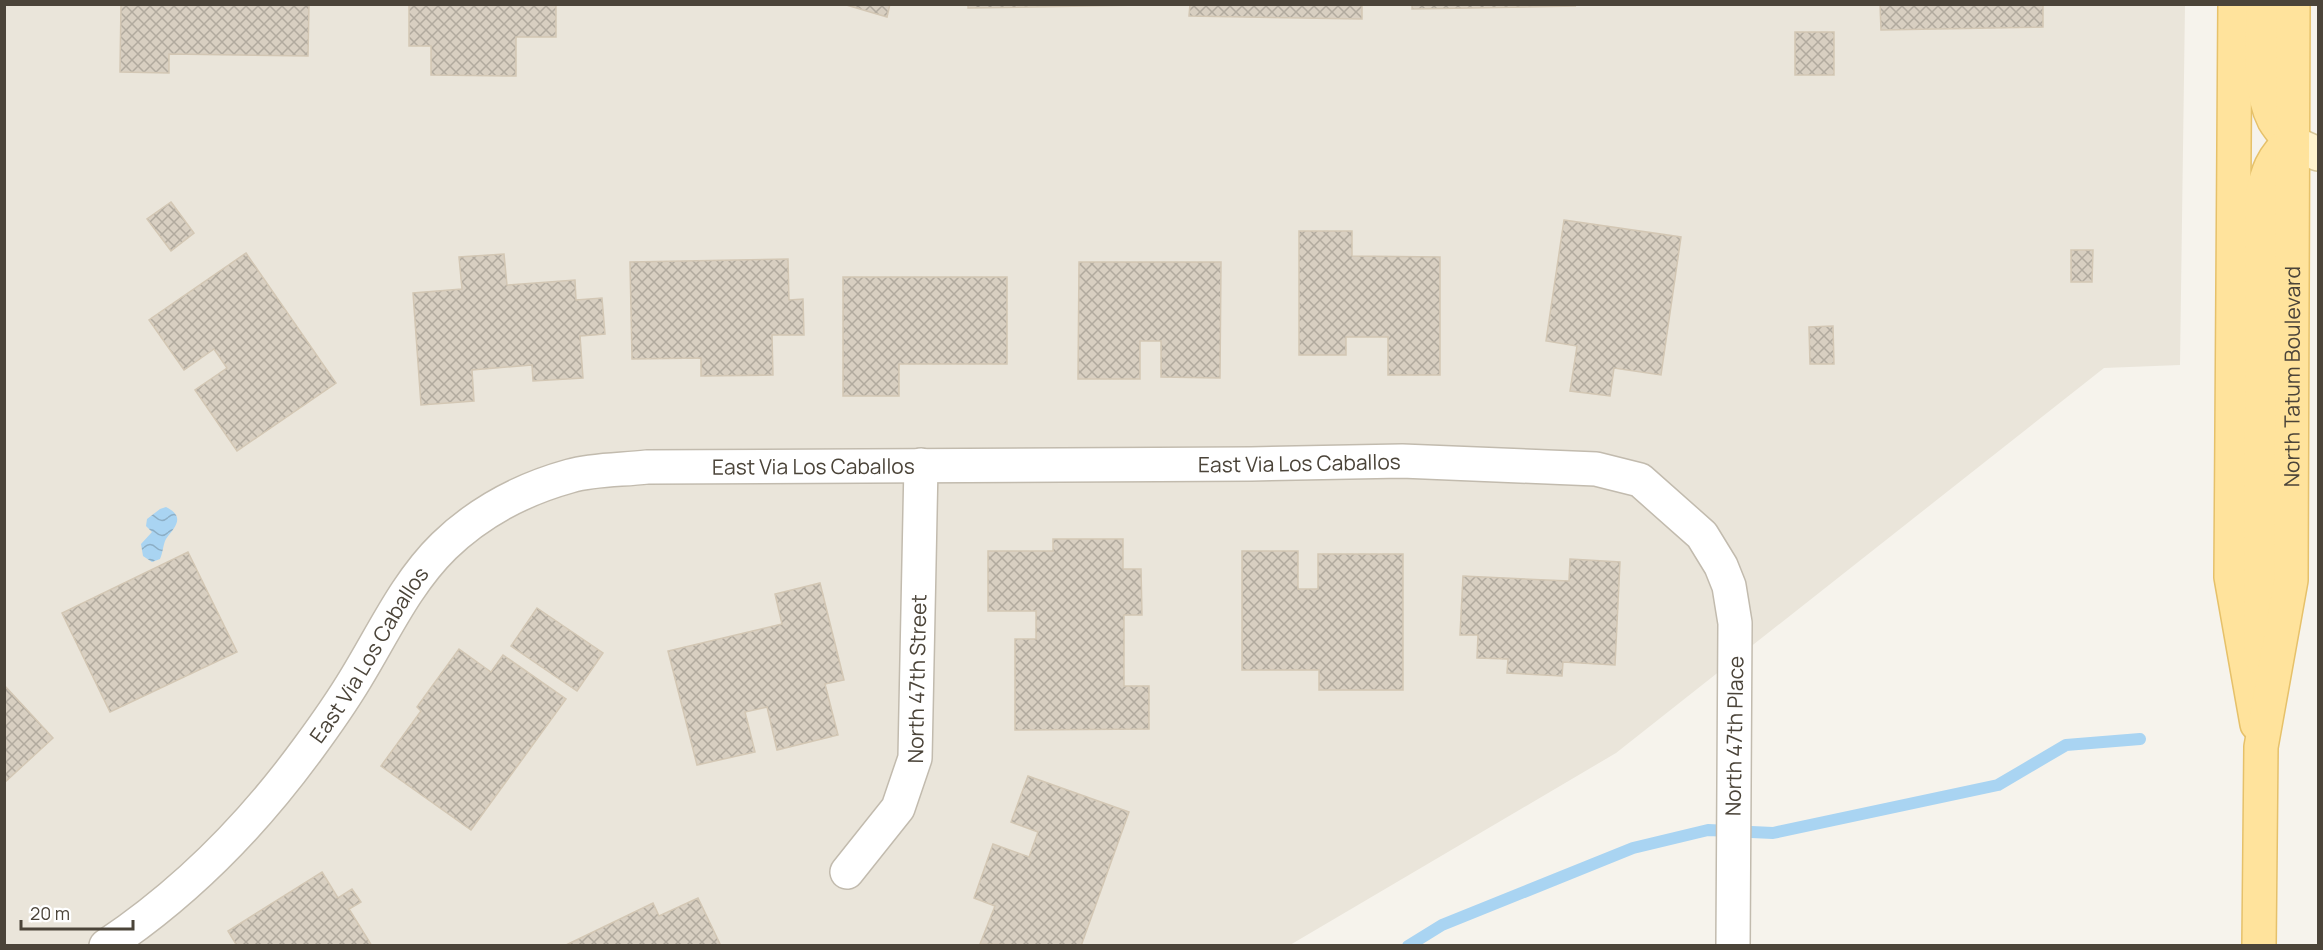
<svg xmlns="http://www.w3.org/2000/svg" width="2323" height="950" font-family="Manrope,sans-serif">
<style>
.residential{fill:#eae5da}
.water{fill:url(#water-waves)}
.lines{fill:none;stroke-linecap:round;stroke-linejoin:round}
.stream{stroke:#a9d4f2;stroke-width:12}
.building{fill:url(#building-cross-hatch);stroke:#d3c7b4;stroke-width:1.5}
.minor-casing{stroke:#c2bbae;stroke-width:36}
.secondary-casing{stroke:#d6c79b;stroke-width:36}
.primary-casing{stroke:#e6c16a;stroke-width:36}
.minor{stroke:#fff;stroke-width:33}
.secondary{stroke:#fff3cd;stroke-width:33}
.primary{stroke:#ffe39c;stroke-width:33}
.labels{text-anchor:middle;dominant-baseline:central;stroke-width:4.5;stroke-linejoin:round;paint-order:stroke}
.street-label{font-size:21px;fill:#4b4439;stroke:#fff}
</style>
<defs>
<pattern id="water-waves" width="16" height="10" patternUnits="userSpaceOnUse" patternTransform="scale(1.5)"><rect width="16" height="10" fill="#a9d4f2"/><path d="M0 5q4-4 8 0t8 0" fill="none" stroke="#8caec5"/></pattern>
<pattern id="building-cross-hatch" width="8" height="8" patternUnits="userSpaceOnUse" patternTransform="scale(1.5)"><rect width="8" height="8" fill="#d8cfc1"/><path d="M0 0l8 8M0 8l8-8" fill="none" stroke="#b1aa9e"/></pattern>
</defs>
<rect width="100%" height="100%" fill="#f6f3ec"/>
<path class="residential" d="M5,5H2185L2180,365L2104,368L1616,753L1290,945L5,946Z"/>
<path class="water" d="M166,507C186,517 175,527 166,539C163,544 163,553 160,559L152,562L143,556L141,544L152,532L146,526L147,519L160,509Z"/>
<g class="lines">
<path class="stream" d="M1408,946L1442,925L1633,848L1708,830L1773,833L1998,785L2066,745L2140,739"/>
</g>
<path class="building" d="M121,4H309L308,56L169,54V73L120,72Z
M409,4H556V37H516V76L431,75V46H409Z
M843,4H890L887,17Z
M968,4H1142V5L968,8Z
M1190,4H1362V19L1189,16Z
M1412,4H1574L1575,6L1412,9Z
M1880,4H2043V27L1881,30Z
M1795,32H1834V75H1795Z
M171,202L194,233L171,251L147,219Z
M1564,220L1681,237L1661,375L1614,368L1610,396L1570,391L1577,346L1546,341Z
M1299,231H1352V256L1440,257V375H1388V337H1346V355H1299Z
M2071,250H2093L2092,282H2071Z
M246,253L336,383L237,451L195,390L227,368L214,349L184,370L149,320Z
M504,254L507,285L575,280L576,300L602,298L605,334L580,336L583,378L533,381L532,365L472,370L474,401L421,405L413,293L462,289L459,257Z
M788,259L789,300L803,299L804,335H772L773,375L701,376V358L632,359L630,262Z
M1079,262H1221L1220,378L1161,377V341H1140V379H1078Z
M843,277H1007V364H899V396H843Z
M1833,326L1834,364H1810L1809,327Z
M1053,539H1123V569H1141L1142,615H1124V686H1149V729L1015,730V639H1036V611H988V551H1053Z
M1242,551H1298V589H1318V554H1403V690H1319V670H1242Z
M188,552L237,652L110,712L62,613Z
M1570,559L1620,562L1615,665L1563,662L1562,676L1507,673L1508,659L1477,658L1478,635H1460L1463,576L1569,581Z
M820,583L844,680L825,684L838,735L777,750L767,707L745,712L755,752L697,765L668,651L782,624L775,594Z
M537,608L603,653L577,691L511,646Z
M459,649L491,672L503,655L566,699L471,830L381,766L421,711L417,707Z
M4,685L53,738L4,783Z
M1028,776L1129,812L1081,946L980,944L995,906L974,898L993,844L1029,857L1038,832L1011,822Z
M322,872L338,898L352,889L361,902L349,909L372,946H237L228,931Z
M698,898L721,946H564L653,903L659,916Z"/>
<g class="lines">
<defs>
<g id="minor">
<path id="s1" d="M847,872L898,808L915,758L921,465"/>
<path id="s2" d="M106,946C184,894 252,825 307,750C324,727 341,703 356,678C383,634 406,583 444,546C479,512 523,489 570,476C594,469 622,470 647,467L1251,464L1402,461L1596,469L1640,480L1702,535L1721,566L1729,586L1735,623L1733,946"/>
</g>
<path id="secondary" d="M2291,142L2318,154"/>
<g id="primary">
<path d="M2235,4L2231,577L2257,724"/>
<path d="M2263,4C2263,41 2257,86 2274,120C2278,127 2285,135 2291,142"/>
<path d="M2261,658L2262,196C2267,174 2272,156 2291,142"/>
<path id="s3" d="M2259,946L2261,747L2291,580L2293,4"/>
</g>
</defs>
<use href="#minor" class="minor-casing"/>
<use href="#secondary" class="secondary-casing"/>
<use href="#primary" class="primary-casing"/>
<use href="#minor" class="minor"/>
<use href="#secondary" class="secondary"/>
<use href="#primary" class="primary"/>
</g>
<g class="labels">
<g class="street-label">
<text stroke="none"><textPath href="#s3" startOffset="572">North Tatum Boulevard</textPath></text>
<text stroke="none"><textPath href="#s2" startOffset="1404">East Via Los Caballos</textPath></text>
<text stroke="none"><textPath href="#s2" startOffset="918">East Via Los Caballos</textPath></text>
<text stroke="none"><textPath href="#s2" startOffset="396">East Via Los Caballos</textPath></text>
<text stroke="none"><textPath href="#s1" startOffset="214">North 47th Street</textPath></text>
<text transform="translate(1734 736) rotate(-89)">North 47th Place</text>
</g>
</g>
<rect width="2323" height="950" fill="none" stroke="#4b4439" stroke-width="12"/>
<path d="M21 920v9h112v-9" fill="none" stroke="#4b4439" stroke-width="3"/>
<text x="30" y="920" font-size="18" fill="#4b4439" stroke="#ffffff" stroke-width="4.5" paint-order="stroke">20 m</text>
</svg>
